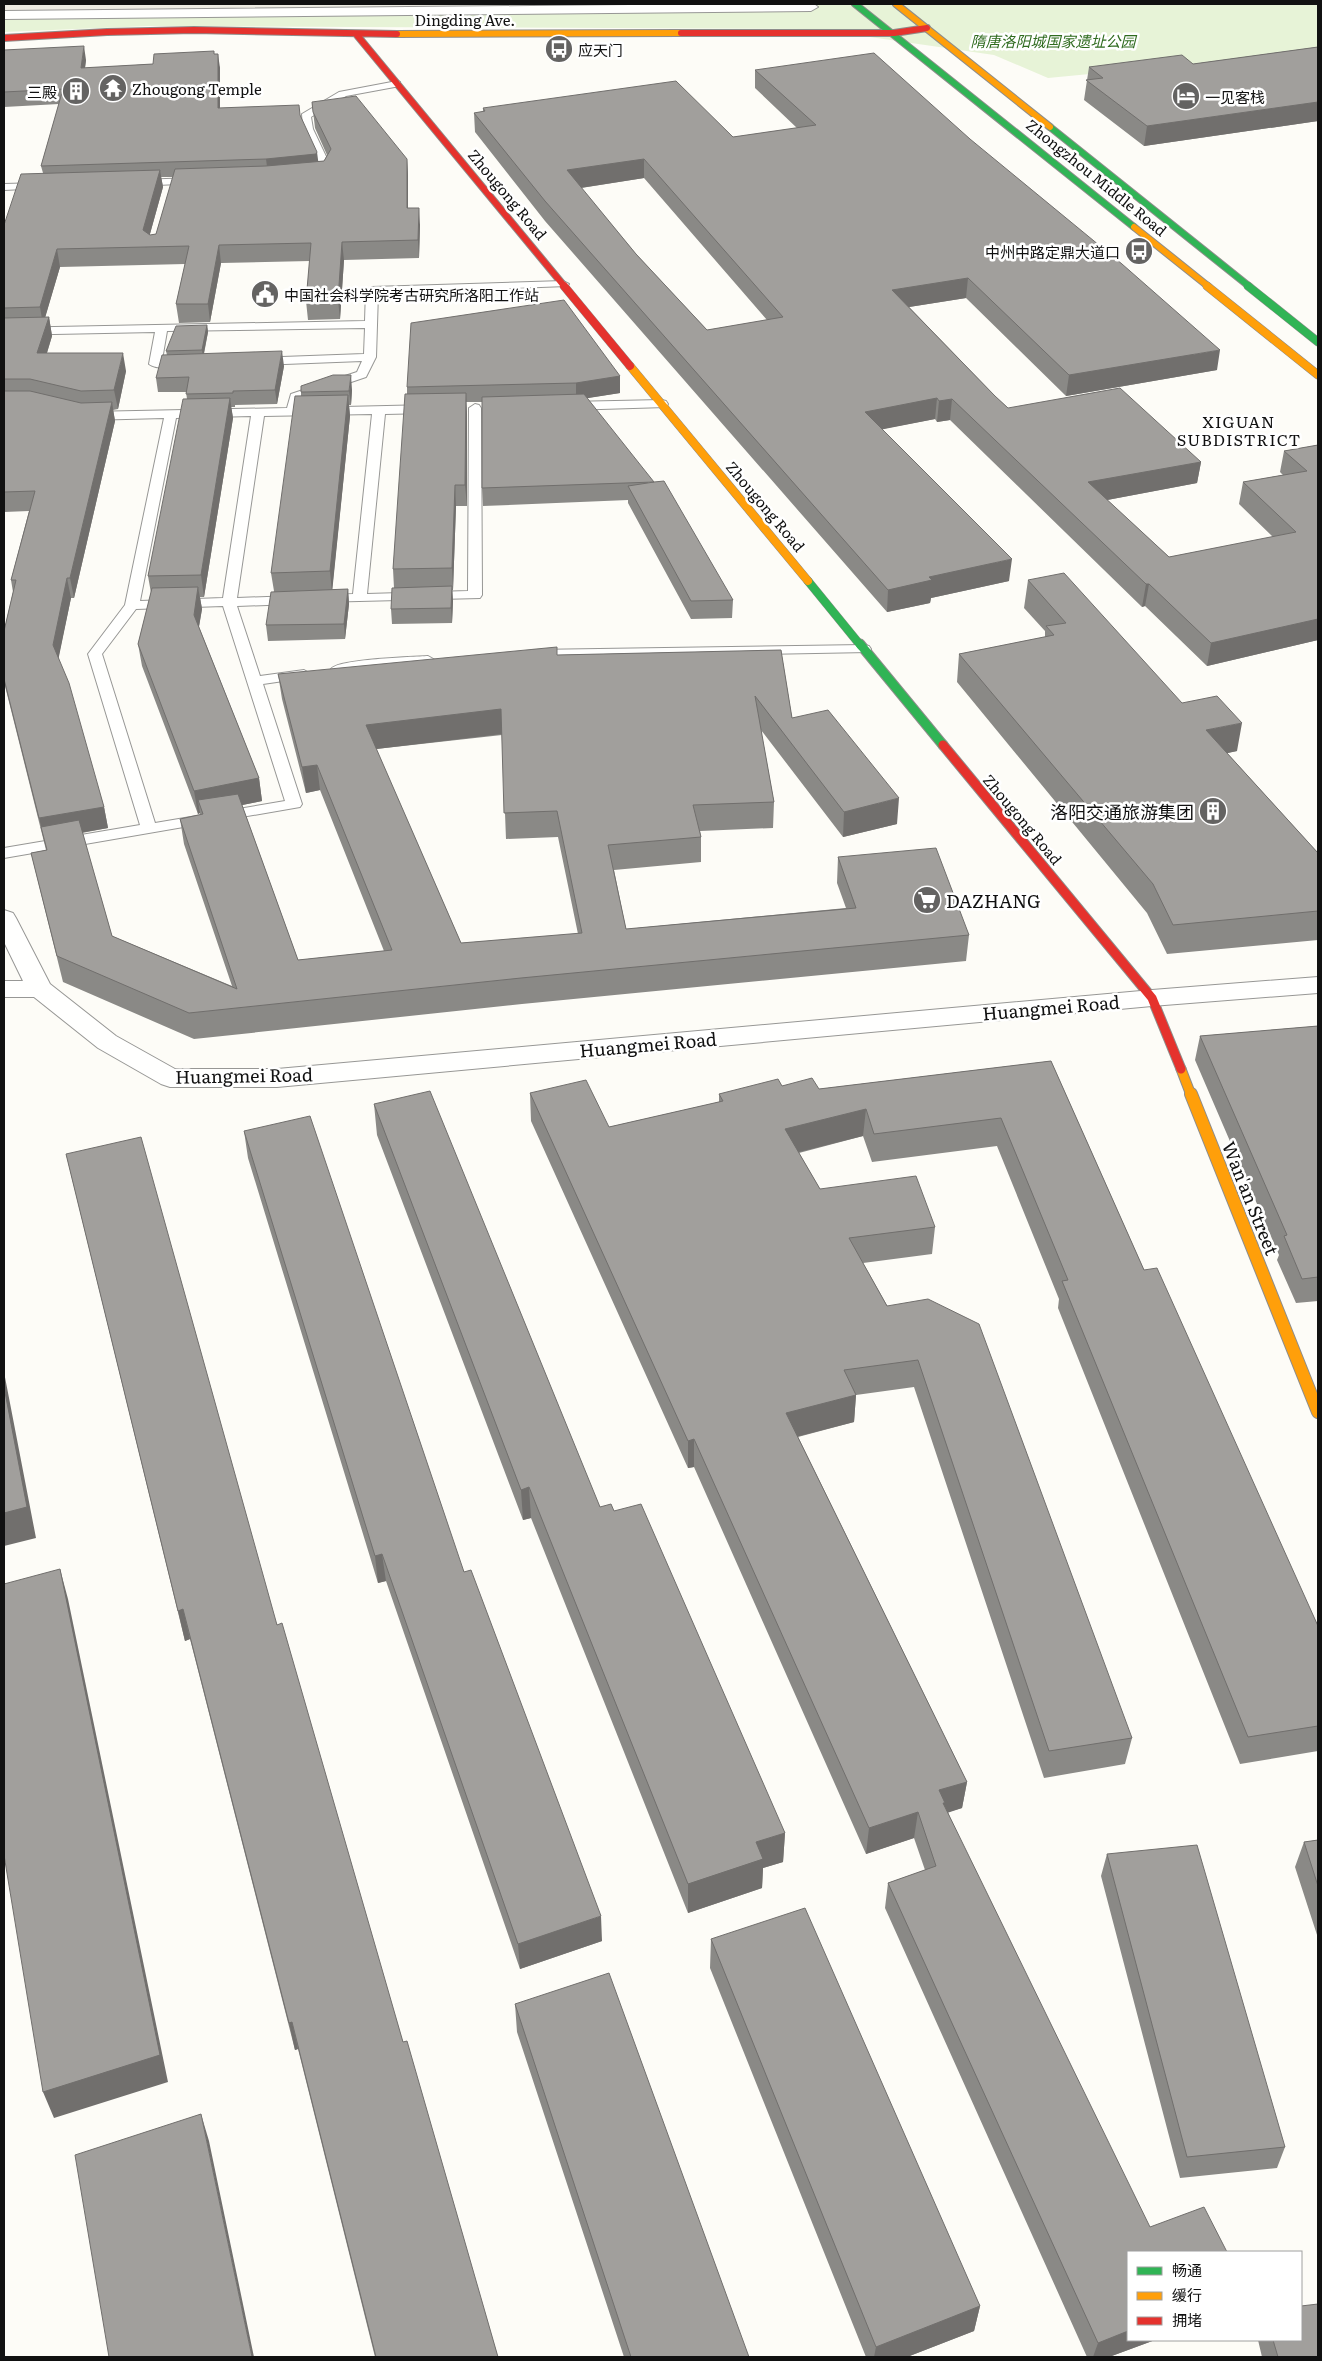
<svg xmlns="http://www.w3.org/2000/svg" width="1322" height="2361" font-family="Literata,'Noto Sans SC',serif">
<style>
.green{fill:#e7f3d7}
.plaza{fill:#edebe2}
.lines{fill:none;stroke-linecap:round;stroke-linejoin:round}
.lane-casing{stroke:#979795;stroke-width:2}
.street-casing{stroke:#979795;stroke-width:2}
.fast-far2-casing{stroke:#8e8d8b;stroke-width:8}
.fast-far1-casing{stroke:#8e8d8b;stroke-width:9}
.fast-casing{stroke:#8e8d8b;stroke-width:11}
.slow-far3-casing{stroke:#8e8d8b;stroke-width:8}
.slow-far2-casing{stroke:#8e8d8b;stroke-width:9}
.slow-far1-casing{stroke:#8e8d8b;stroke-width:11}
.slow-casing{stroke:#8e8d8b;stroke-width:14}
.jam-far2-casing{stroke:#8e8d8b;stroke-width:8}
.jam-far1-casing{stroke:#8e8d8b;stroke-width:9}
.jam-casing{stroke:#8e8d8b;stroke-width:11}
.lane{fill:#fffffe;fill-rule:evenodd}
.street{fill:#fffffe;fill-rule:evenodd}
.fast-far2{stroke:#30b455;stroke-width:6}
.fast-far1{stroke:#30b455;stroke-width:8}
.fast{stroke:#30b455;stroke-width:9}
.slow-far3{stroke:#ff9f0a;stroke-width:6}
.slow-far2{stroke:#ff9f0a;stroke-width:8}
.slow-far1{stroke:#ff9f0a;stroke-width:9}
.slow{stroke:#ff9f0a;stroke-width:12}
.jam-far2{stroke:#e5322d;stroke-width:6}
.jam-far1{stroke:#e5322d;stroke-width:8}
.jam{stroke:#e5322d;stroke-width:9}
.wall{fill:#8a8986;fill-rule:evenodd}
.shaded-wall{fill:#716f6d}
.building{fill:#a19f9c;stroke:#716f6d;fill-rule:evenodd}
.labels{text-anchor:middle;dominant-baseline:central;stroke-width:5;stroke-linejoin:round;paint-order:stroke}
.far-street-label{font-size:15px;fill:#111;stroke:#fff}
.far-park-label{font-size:15px;font-style:italic;fill:#2f6b1f;stroke:#fff}
.far-poi-label{font-size:15px;fill:#111;stroke:#fff;text-anchor:start}
.far-quarter-label{font-size:16px;letter-spacing:1px;fill:#111;stroke:#fff}
.poi-label{font-size:18px;fill:#111;stroke:#fff;text-anchor:end}
.street-label{font-size:18px;fill:#111;stroke:#fff}
</style>
<rect width="100%" height="100%" fill="#fdfcf7"/>
<path class="green" d="M4,4H1318V52L1048,78L994,55L815,29L149,26L4,32Z"/>
<path class="plaza" d="M4,4H748L4,12Z"/>
<g class="lines">
<defs>
<path id="lane" d="M397,81L400,82V86L346,96L311,117L313,129L331,167L325,176L307,177V173L318,171L321,167L303,129L302,114L339,92Z
M196,178L201,181L200,183L136,186L131,183L136,180Z
M41,183L45,184V188L4,190V184Z
M563,281L569,284L567,286L378,293L376,357L366,377L301,399L300,408L430,405L436,409L430,413L385,414L367,594L468,591L469,408L475,404L479,405L481,408L482,595L480,598L319,602L317,599L324,595L353,594L372,414L264,416L237,598L294,596L301,600L294,604L237,606L260,676L304,670L311,674L304,678L263,684L302,804L300,807L4,858V848L140,825L88,654L125,605L164,418L88,420L82,416L88,412L287,408L291,394L357,372L362,361L259,365L255,364L253,361L255,358L364,354L365,328L167,331L162,360L184,359L190,363C183,369 156,370 149,364L155,332L4,335V328L365,321L366,290L372,287ZM251,416L223,598L140,601L176,418ZM223,606L285,801L155,823L102,654L136,609Z
M662,400L666,401L668,404L666,407L568,410L562,406L568,402Z
M864,645L869,646L871,649L869,652L533,658L526,654L533,650Z
M428,656L435,660L433,663L378,667L338,673L331,669C338,659 412,657 428,656Z"/>
<path id="street" d="M728,4H814L818,7L811,11L4,19V11Z
M4,910L13,913L16,918L50,984L116,1036L175,1069H277L1152,990L1318,977V993L1152,1006L277,1087H170L161,1084L98,1048L34,997H4V981H23L4,942Z"/>
<path id="fast-far2" d="M855,4L1134,227
M1050,127L1250,287"/>
<path id="fast-far1" d="M1248,286L1318,342
M808,581L861,646"/>
<path id="fast" d="M860,644L943,745"/>
<path id="slow-far3" d="M896,4L1050,127
M397,34L681,33
M1134,227L1209,287"/>
<path id="slow-far2" d="M1207,286L1318,375
M630,366L808,581"/>
<path id="slow-far1" d="M1181,1069L1191,1095"/>
<path id="slow" d="M1191,1094L1318,1412"/>
<path id="jam-far2" d="M681,33H894L927,28
M356,34L565,287
M4,38L107,32L194,30L397,34"/>
<path id="jam-far1" d="M564,286L630,366"/>
<path id="jam" d="M943,745L1152,998L1181,1069"/>
</defs>
<use href="#lane" class="lane-casing"/>
<use href="#street" class="street-casing"/>
<use href="#fast-far2" class="fast-far2-casing"/>
<use href="#fast-far1" class="fast-far1-casing"/>
<use href="#fast" class="fast-casing"/>
<use href="#slow-far3" class="slow-far3-casing"/>
<use href="#slow-far2" class="slow-far2-casing"/>
<use href="#slow-far1" class="slow-far1-casing"/>
<use href="#slow" class="slow-casing"/>
<use href="#jam-far2" class="jam-far2-casing"/>
<use href="#jam-far1" class="jam-far1-casing"/>
<use href="#jam" class="jam-casing"/>
<use href="#lane" class="lane"/>
<use href="#street" class="street"/>
<use href="#fast-far2" class="fast-far2"/>
<use href="#fast-far1" class="fast-far1"/>
<use href="#fast" class="fast"/>
<use href="#slow-far3" class="slow-far3"/>
<use href="#slow-far2" class="slow-far2"/>
<use href="#slow-far1" class="slow-far1"/>
<use href="#slow" class="slow"/>
<use href="#jam-far2" class="jam-far2"/>
<use href="#jam-far1" class="jam-far1"/>
<use href="#jam" class="jam"/>
</g>
<path class="wall" d="M1318,47V121L1144,146L1084,100L1089,67L1193,64Z
M4,50L86,60L85,68L153,64L214,54L220,68V108L300,116L318,161H324L327,155L315,128L312,102L407,159L408,176V208L420,225L419,258L344,260L340,319L308,320L306,301L310,261L221,263L210,322L179,323L176,304L185,264L60,267L45,317H49L52,336L47,353L126,371L118,409L113,410L115,421L74,598H71L58,659L104,807L108,828L82,833L112,936L232,986L184,844L180,819L200,815V813L198,814L142,666L138,644L151,593L148,576L187,399L186,392H158L156,378L167,355L166,351L207,325L208,332L204,354L284,366L277,404L235,405V407H231L233,418L204,597H200L202,609L199,627L259,778L262,801L242,805L298,960L384,951L320,790L306,793L282,699L278,674L557,655L781,650L792,718L897,824L843,837L761,730L774,802L773,828L700,831L701,837V862L614,870L626,929L846,908L837,883L838,857L969,935L966,961L522,1004L194,1039L63,982L31,853L46,850L4,682V631L13,592L11,580L29,511L4,512V225L43,173L41,166L59,104L4,107ZM161,177H173L156,234L150,235V234L163,187ZM502,735L506,839L558,837L578,934L461,943L376,749Z
M755,70L1217,370L1066,396L966,298L909,307L995,396L1008,408L1201,462L1197,483L1107,500L1169,557L1273,537L1239,504L1243,482L1283,475L1280,472L1284,451L1318,445V640L1207,666L1145,606L1142,607L950,420L937,422L935,419L882,429L1009,581L931,598L930,603L887,612L545,221L475,132L474,113L483,112V108L733,137L797,128L755,88ZM644,178L767,320L707,330L636,254L581,188Z
M620,376V393L587,398L733,600L732,618L691,619L628,503V500L483,506L482,488V402H466L467,414V506H456L453,590H452L453,601L452,623L392,624L391,609L394,588L393,569L407,394V387Z
M352,390L351,405H349L350,416L332,590L348,589L349,604L345,639L268,641L266,625L274,591L271,573L301,396V392Z
M1028,580L1182,703L1237,751L1227,753L1318,853V940L1167,954L1147,913L957,682L959,654L1045,637V631L1024,608Z
M1318,1026V1301L1296,1303L1277,1260L1279,1255L1195,1060L1200,1036Z
M1051,1061L1144,1270L1318,1626V1751L1240,1764L1058,1308L1059,1299L997,1146L872,1162L863,1136L799,1153L820,1189L935,1227L932,1254L863,1263L1132,1738L1125,1764L1044,1778L914,1387L856,1395L854,1422L798,1437L967,1782L962,1808L948,1812L1128,2340H1155L1109,2357H1087L885,1908L888,1883L925,1870L914,1838L866,1854L694,1467L688,1468L531,1121L530,1093L609,1127L719,1102V1094L782,1086L819,1089Z
M374,1104L600,1507L614,1511L785,1833L783,1862L763,1868L762,1888L688,1913L531,1518L523,1520L377,1135Z
M244,1131L464,1572L602,1941L520,1969L386,1581L378,1583L248,1158Z
M66,1154L277,1625L498,2357H375L298,2049L295,2050L190,1639L185,1641Z
M1318,1840V1938L1295,1867L1304,1842Z
M1107,1854L1285,2147L1277,2168L1180,2178L1101,1876Z
M711,1939L980,2306L974,2331L907,2357H866L710,1968Z
M515,2004L749,2357H624L517,2032Z
M1258,2340H1301L1318,2357H1262Z"/>
<path class="shaded-wall" d="M84,46L86,60L83,82L81,68Z
M218,54L220,68V123L218,108Z
M1318,102V121L1144,146L1147,126Z
M317,152L319,167L268,174L266,159Z
M407,159L408,176V226L407,208Z
M644,159V178L567,190V170Z
M160,170L163,187L146,248L143,230Z
M419,208L420,225L419,258L418,240Z
M342,242L344,260L340,319L338,300Z
M219,245L221,263L210,322L208,304Z
M57,249L60,267L43,325L40,307Z
M968,278L966,298L890,310L892,290Z
M49,317L52,336L41,372L37,353Z
M207,325L208,332L203,357L202,350Z
M1220,350L1217,370L1066,396L1069,375Z
M282,351L284,366L277,404L275,390Z
M123,353L126,371L118,409L114,390Z
M351,375L352,390L351,405L349,391Z
M620,376V393L576,400V383Z
M466,393L467,414V506L465,485Z
M348,395L350,416L332,593L330,571Z
M230,398L233,418L204,597L201,575Z
M937,398L935,419L864,433L865,412Z
M952,399L950,420L937,422L939,401Z
M112,402L115,421L74,598L70,578Z
M1201,462L1197,483L1086,504L1088,482Z
M455,485L456,506L453,590L452,568Z
M1012,559L1009,581L931,598L930,603L887,612L888,590L929,577Z
M67,578L71,598L57,666L53,645Z
M1146,584H1149L1145,606L1142,607Z
M452,586L453,601L452,623L451,608Z
M198,587L202,609L197,637L194,615Z
M348,589L349,604L345,639L344,624Z
M1318,619V640L1207,666L1211,643Z
M501,709L502,734L368,750L366,725Z
M1242,723L1237,751L1201,759L1206,730Z
M317,765L320,790L306,793L302,767Z
M259,778L262,801L203,813L198,800L200,813L198,814L194,791Z
M899,798L897,824L843,837L844,812Z
M104,807L108,828L44,839L41,827L44,839L39,818Z
M866,1109L863,1136L783,1156L785,1129Z
M4,1372L36,1538L4,1546Z
M856,1395L854,1422L784,1440L786,1413Z
M694,1439V1467L688,1468V1441Z
M529,1487L531,1518L523,1520L521,1490Z
M382,1554L386,1581L378,1583L375,1556Z
M60,1569L68,1599L168,2082L54,2118L43,2092Z
M183,1609L190,1639L185,1641L178,1611Z
M967,1782L962,1808L944,1814L939,1790Z
M918,1812L914,1838L866,1854L869,1828Z
M785,1833L783,1862L763,1868L762,1888L688,1913V1884L756,1842Z
M601,1916L602,1941L520,1969L518,1944Z
M292,2022L298,2049L295,2050L289,2023Z
M201,2114L209,2141L254,2357H252Z
M980,2306L974,2331L907,2357H874L876,2347Z
M1128,2331V2340H1155L1109,2357H1093L1098,2343Z"/>
<path class="building" d="M84,46L81,68L153,64L154,54L214,51V54H218V108L299,105L300,115L317,152L316,154L266,159L41,166L63,89L4,92V50Z
M1318,47V102L1147,126L1086,80L1103,78L1089,67L1182,55L1193,64Z
M874,53L970,139L1122,264L1220,350L1069,375L968,278L892,290L995,396L1008,408L1120,388L1201,462L1088,482L1169,557L1296,532L1243,482L1307,471L1284,451L1318,445V619L1211,643L1149,584H1146L952,399L939,401L937,398L865,412L1012,559L929,577L932,580L888,590L545,201L474,113L485,111L483,108L676,81L733,137L816,125L755,70ZM644,159L783,317L707,330L636,254L567,170Z
M356,96L407,159V208H419L418,240L342,242L338,300L306,301L311,243L219,245L208,304H176L189,246L57,249L40,307L4,308V225L21,174L160,170L143,230L150,235L156,234L175,169L266,166L324,161L331,149L313,112L312,102Z
M564,300L620,376L576,383L407,387L411,323Z
M49,317L37,353H123L114,390L81,391L30,379H4V318Z
M207,325L202,350L166,351L176,326Z
M282,351L275,390L233,391V393L186,394L189,377L156,378L162,355Z
M333,375H351L349,391L301,392V386Z
M4,391H30L81,403L112,402L70,578H67L53,645L69,683L104,807L39,818L4,679V631L16,580H11L35,491L4,492Z
M466,393L465,485H455L452,568L393,569L405,394Z
M584,394L654,482L664,481L733,600L691,601L628,486L654,482L482,488V397Z
M348,395L330,571L271,573L295,396Z
M230,398L201,575L148,576L183,399Z
M1064,573L1182,703L1217,696L1242,723L1206,730L1318,853V911L1173,925L1153,884L959,654L1054,635L1046,626L1066,623L1028,580Z
M452,586L451,608L391,609L392,588Z
M198,587L194,615L259,778L194,791L138,644L152,588Z
M348,589L344,624L266,625L271,592Z
M557,647V655L781,650L792,718L828,710L899,798L844,812L755,696L774,802L693,805L701,837L608,845L626,929L856,908L838,857L936,848L969,935L521,978L189,1013L57,956L31,853L47,850L41,827L79,820L112,936L237,989L180,819L203,814L198,800L238,794L298,960L392,950L317,765L302,767L278,674ZM501,709L504,813L557,811L582,933L461,943L366,725Z
M1318,1026V1277L1302,1279L1284,1236L1287,1235L1200,1036Z
M1051,1061L1144,1270L1157,1268L1318,1626V1726L1248,1737L1062,1281L1068,1280L1001,1118L874,1134L866,1109L785,1129L820,1189L916,1176L935,1227L849,1238L887,1306L928,1299L979,1324L1132,1738L1049,1751L918,1360L844,1370L856,1395L786,1413L967,1782L939,1790L945,1803H943L1150,2227L1204,2207L1227,2252H1128V2331L1098,2343L888,1883L936,1866L918,1812L869,1828L694,1439L688,1441L530,1093L586,1080L609,1127L723,1101L719,1094L778,1079L782,1086L812,1078L819,1089Z
M430,1091L600,1507L611,1504L614,1511L641,1504L785,1833L756,1842L763,1859L688,1884L529,1487L521,1490L374,1104Z
M310,1116L464,1572L471,1570L601,1916L518,1944L382,1554L375,1556L244,1131Z
M141,1137L277,1625L282,1623L403,2042L407,2041L498,2357H376L292,2022L289,2023L183,1609L178,1611L66,1154Z
M4,1387L27,1507L4,1513Z
M60,1569L160,2055L43,2092L4,1855V1584Z
M1318,1840V1886L1304,1842Z
M1197,1845L1285,2147L1187,2157L1107,1854Z
M805,1908L980,2306L876,2347L711,1939Z
M609,1973L749,2357H631L515,2004Z
M201,2114L252,2357H109L75,2155Z
M1318,2304V2357H1278L1273,2340H1301V2306Z"/>
<defs>
<symbol id="bus-disc" viewBox="-11 -11 22 22"><circle r="9.5" fill="#646362" stroke="#fff"/><path d="M-5-6H5V4H4V6H2V4H-2V6H-4V4H-5ZM-3.5-4V0h7V-4ZM-3.5 1.2v1.5H-2V1.2ZM2 1.2v1.5H3.5V1.2Z" fill="#fff"/></symbol>
<symbol id="temple-disc" viewBox="-11 -11 22 22"><circle r="9.5" fill="#646362" stroke="#fff"/><path d="M0-6L5-2H3V0L6.5 2.5H4V6H1.5V3h-3V6H-4V2.5H-6.5L-3 0V-2H-5Z" fill="#fff"/></symbol>
<symbol id="building-disc" viewBox="-11 -11 22 22"><circle r="9.5" fill="#646362" stroke="#fff"/><path d="M-4-6H4V6H1V3H-1V6H-4ZM-2.5-4.3h1.7v1.8h-1.7ZM.8-4.3h1.7v1.8H.8ZM-2.5-1h1.7V.8h-1.7ZM.8-1h1.7V.8H.8Z" fill="#fff"/></symbol>
<symbol id="hotel-disc" viewBox="-11 -11 22 22"><circle r="9.5" fill="#646362" stroke="#fff"/><path d="M-6-4.5h1.5V1H6V5H4.5V3h-9V5H-6ZM-4 0a1.8 1.8 0 1 1 3.6 0ZM.5 0V-2.5h3Q6-2.5 6 0Z" fill="#fff"/></symbol>
<symbol id="civic-disc" viewBox="-11 -11 22 22"><circle r="9.5" fill="#646362" stroke="#fff"/><path d="M-.6-6.5H3V-4.5H.6V-3L4-1V1h2V6H-6V1h2V-1L-.6-3ZM-1.2 2.5V6h2.4V2.5Z" fill="#fff"/></symbol>
<symbol id="supermarket-disc" viewBox="-11 -11 22 22"><circle r="9.5" fill="#646362" stroke="#fff"/><path d="M-6-5.5h2.5l.6 2H6L4.5 2H-2.5L-4.4-4H-6ZM-1.5 3.2a1.3 1.3 0 1 0 .1 0ZM3 3.2a1.3 1.3 0 1 0 .1 0Z" fill="#fff"/></symbol>
</defs>
<g fill-rule="evenodd">
<use href="#bus-disc" x="543" y="33" width="32" height="32"/>
<use href="#temple-disc" x="97" y="72" width="32" height="32"/>
<use href="#building-disc" x="60" y="75" width="32" height="32"/>
<use href="#hotel-disc" x="1170" y="80" width="32" height="32"/>
<use href="#bus-disc" x="1123" y="235" width="32" height="32"/>
<use href="#civic-disc" x="249" y="278" width="32" height="32"/>
<use href="#building-disc" x="1197" y="795" width="32" height="32"/>
<use href="#supermarket-disc" x="911" y="884" width="32" height="32"/>
</g>
<g class="labels">
<g class="far-street-label">
<text x="465" y="19">Dingding Ave.</text>
<text transform="translate(1097 177) rotate(39)">Zhongzhou Middle Road</text>
<text transform="translate(508 194) rotate(50)">Zhougong Road</text>
<text transform="translate(766 506) rotate(50)">Zhougong Road</text>
<text transform="translate(1023 819) rotate(50)">Zhougong Road</text>
</g>
<g class="far-park-label">
<text x="1053" y="40">隋唐洛阳城国家遗址公园</text>
</g>
<g class="far-poi-label">
<text x="578" y="49">应天门</text>
<text x="132" y="88">Zhougong Temple</text>
<text x="57" y="91" text-anchor="end">三殿</text>
<text x="1205" y="96">一见客栈</text>
<text x="1120" y="251" text-anchor="end">中州中路定鼎大道口</text>
<text x="284" y="294">中国社会科学院考古研究所洛阳工作站</text>
</g>
<g class="far-quarter-label">
<text x="1239" y="421">XIGUAN<tspan x="1239" dy="18">SUBDISTRICT</tspan></text>
</g>
<g class="poi-label">
<text x="1194" y="811">洛阳交通旅游集团</text>
<text x="946" y="900" text-anchor="start">DAZHANG</text>
</g>
<g class="street-label">
<text transform="translate(1051 1007) rotate(-5)">Huangmei Road</text>
<text transform="translate(648 1044) rotate(-5)">Huangmei Road</text>
<text transform="translate(244 1075) rotate(-1)">Huangmei Road</text>
<text transform="translate(1251 1198) rotate(68)">Wan'an Street</text>
</g>
</g>
<rect width="1322" height="2361" fill="none" stroke="#111111" stroke-width="10"/>
<rect x="1127" y="2251" width="175" height="90" fill="#ffffff" stroke="#a0a0a0"/>
<rect x="1137" y="2267" width="25" height="8" fill="#30b455" stroke="#a0a0a0"/>
<text x="1172" y="2276" font-size="15" fill="#111111">畅通</text>
<rect x="1137" y="2292" width="25" height="8" fill="#ff9f0a" stroke="#a0a0a0"/>
<text x="1172" y="2301" font-size="15" fill="#111111">缓行</text>
<rect x="1137" y="2317" width="25" height="8" fill="#e5322d" stroke="#a0a0a0"/>
<text x="1172" y="2326" font-size="15" fill="#111111">拥堵</text>
</svg>
